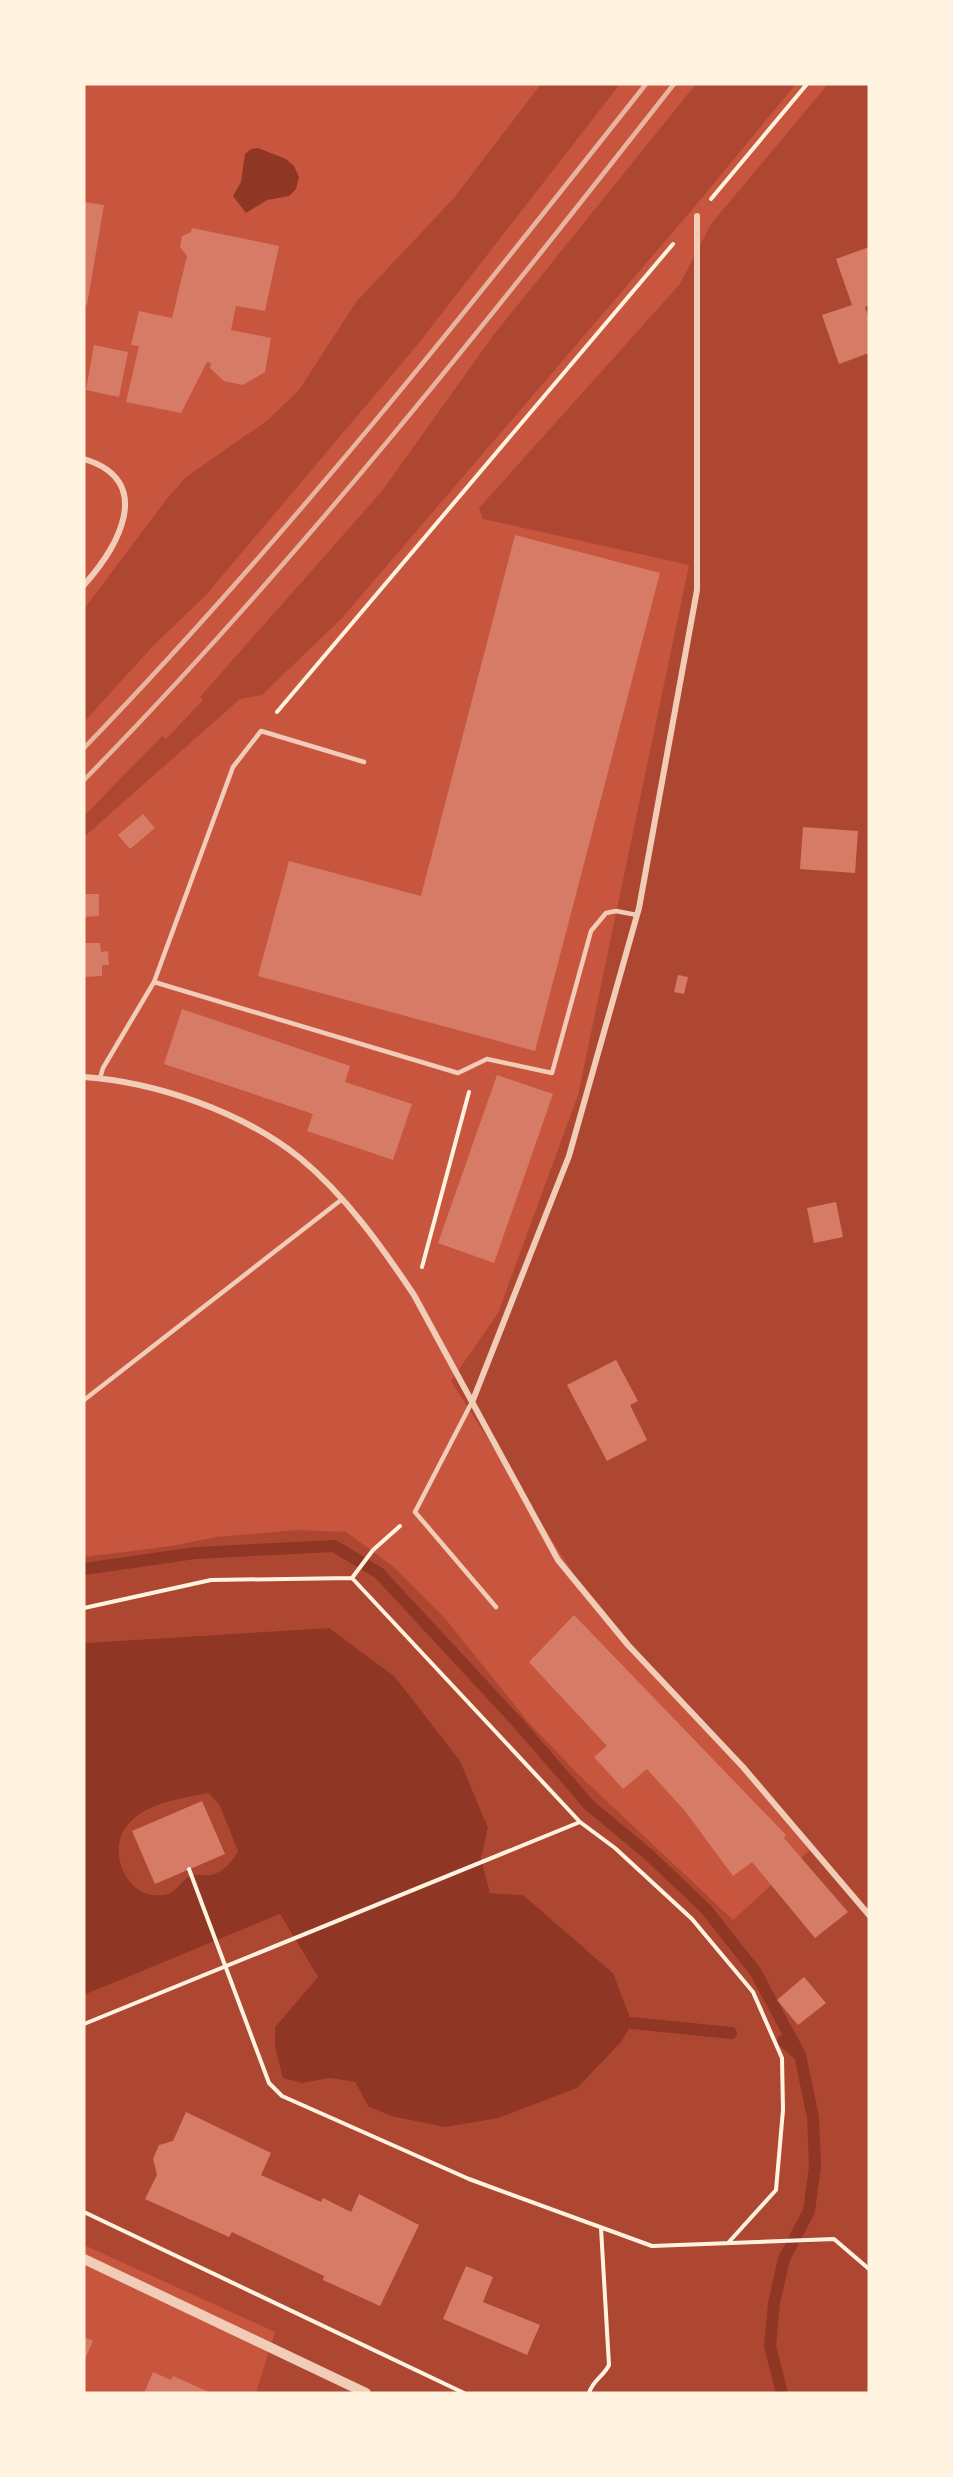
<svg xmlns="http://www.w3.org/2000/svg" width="953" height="2477" font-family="Overpass,sans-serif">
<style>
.green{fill:#ae4732}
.water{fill:#8f3625;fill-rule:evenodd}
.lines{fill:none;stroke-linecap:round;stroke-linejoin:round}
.stream{stroke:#8f3625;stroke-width:12}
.building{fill:#d67c66}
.path{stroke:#fff3e0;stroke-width:4}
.service{stroke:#f1ccb7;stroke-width:4.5}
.minor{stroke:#f1ccb7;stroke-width:6}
.tertiary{stroke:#f1ccb7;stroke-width:10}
.rail{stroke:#e9b49f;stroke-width:4.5}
</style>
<rect width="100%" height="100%" fill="#c8553d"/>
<path class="green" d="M541,84H620L418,344L206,595L154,645L84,722V609L169,496L186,477L268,420L299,390L356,302L453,199Z
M696,84H796L691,211L342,618L262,695L240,699L84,837V816L162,736L166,739L203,700L200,697L382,491L495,333Z
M828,84H869V2393H256L275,2332L84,2245V1995L280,1914L318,1977L275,2027L302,2083L330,2078L355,2082L368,2106L613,1973L523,1895L490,1893L481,1858L488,1828L329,1628L84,1643V1557L171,1546L216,1537L297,1530L346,1532L394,1567L443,1616L529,1723L579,1775L733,1920L813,1847L593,1605L451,1381L498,1313L578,1095L689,565L483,519L479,508L680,284L711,224Z
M208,1793L219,1803L238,1851C233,1861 223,1872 211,1875C205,1876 199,1874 193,1875C182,1878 178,1891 167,1894C131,1904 107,1857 125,1830C143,1803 180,1799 208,1793Z"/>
<path class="water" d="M258,148L286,159L294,166L299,177L296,189L289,196L267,200L246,213L233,196L241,182L245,154L251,149Z
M329,1628L395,1677L460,1761L488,1828L481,1858L490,1893L523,1895L613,1973L632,2023L621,2042L577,2088L498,2118L445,2127L391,2116L368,2106L355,2082L330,2078L302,2083L283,2078L275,2046V2027L318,1977L280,1914L84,1995V1643ZM208,1793L219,1804L238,1851C233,1861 223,1872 211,1875C205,1876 199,1874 193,1875C182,1878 178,1891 167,1894C131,1904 107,1857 125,1829C143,1803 180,1799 208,1793Z"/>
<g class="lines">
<path class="stream" d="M84,1569L195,1553L334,1546L379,1573L518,1723L589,1805L648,1854L705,1908L755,1971L800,2055
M632,2023L731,2033
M782,2393L770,2346L774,2303L784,2259L809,2211L815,2167L813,2117L800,2055L783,2041"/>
</g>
<path class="building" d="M84,202L104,205L87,305L84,304Z
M192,228L279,246L265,311L236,306L231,330L271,338L265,372L243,385L224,381L210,368L211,363L207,362L181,413L126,402L139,346L131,345L139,311L172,318L187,256L180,247L182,236L191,232Z
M869,247V305L865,307L869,319V353L839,364L822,315L852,305L836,259Z
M94,345L128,352L119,397L86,390Z
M515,535L660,573L535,1051L258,976L289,861L421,896Z
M143,814L155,828L130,849L118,835Z
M803,827L858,831L855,873L800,869Z
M84,894H99V916L84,917Z
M84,943H100L101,952L108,951L109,965H102V976L84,977Z
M678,975L688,977L684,994L674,992Z
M182,1009L350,1066L345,1082L412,1104L393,1160L307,1131L313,1114L164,1064Z
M497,1075L553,1094L494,1263L438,1243Z
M836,1202L843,1237L814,1243L807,1208Z
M616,1360L638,1401L630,1405L647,1440L607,1461L567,1385Z
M574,1615L786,1835L784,1838L848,1912L815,1938L752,1862L733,1876L685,1811L647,1769L623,1789L594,1757L607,1746L529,1662Z
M202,1801L225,1854L155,1884L132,1831Z
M804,1977L826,2003L798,2025L777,2000Z
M186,2112L271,2153L261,2175L321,2202L323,2198L351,2212L359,2194L419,2225L380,2306L323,2280L324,2276L232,2232L229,2237L145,2199L157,2175L153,2159L159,2145L173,2141Z
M466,2266L493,2277L483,2302L540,2325L527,2355L443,2319Z
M84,2337L93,2341L84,2361Z
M153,2372L171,2380L173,2376L211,2393H144Z"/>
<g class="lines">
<path class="path" d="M711,199L807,84
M277,712L673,244
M422,1267L469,1092
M352,1578L373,1550L400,1526
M84,1608L211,1580L352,1578L580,1822L84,2024
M580,1822L615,1848L692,1919L753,1992L782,2058L783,2110L776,2190L728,2243
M189,1869L269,2083L282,2096L469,2179L652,2246L834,2239L869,2269
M84,2212L464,2393
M589,2393C593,2380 603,2377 609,2365L601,2228"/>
<path class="service" d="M154,982L458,1073L487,1059L552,1073L591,931L606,913L616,911L637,915
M100,1078L103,1068L154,982L233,767L261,731L364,762
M84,1400L341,1200
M473,1400L415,1512L496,1607"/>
<path class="minor" d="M84,459C157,481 117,548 84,585
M84,1077C156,1082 243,1112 300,1158C345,1195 382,1247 414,1295L558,1560L628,1645L743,1767L869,1915
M473,1400L569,1156L639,908L697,590V216"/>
<path class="tertiary" d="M84,2259L366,2393"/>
<path class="rail" d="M84,748C286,539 466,312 646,84
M84,780C298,562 486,323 674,84"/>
</g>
<rect width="953" height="2477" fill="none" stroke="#fff3e0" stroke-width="171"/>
</svg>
